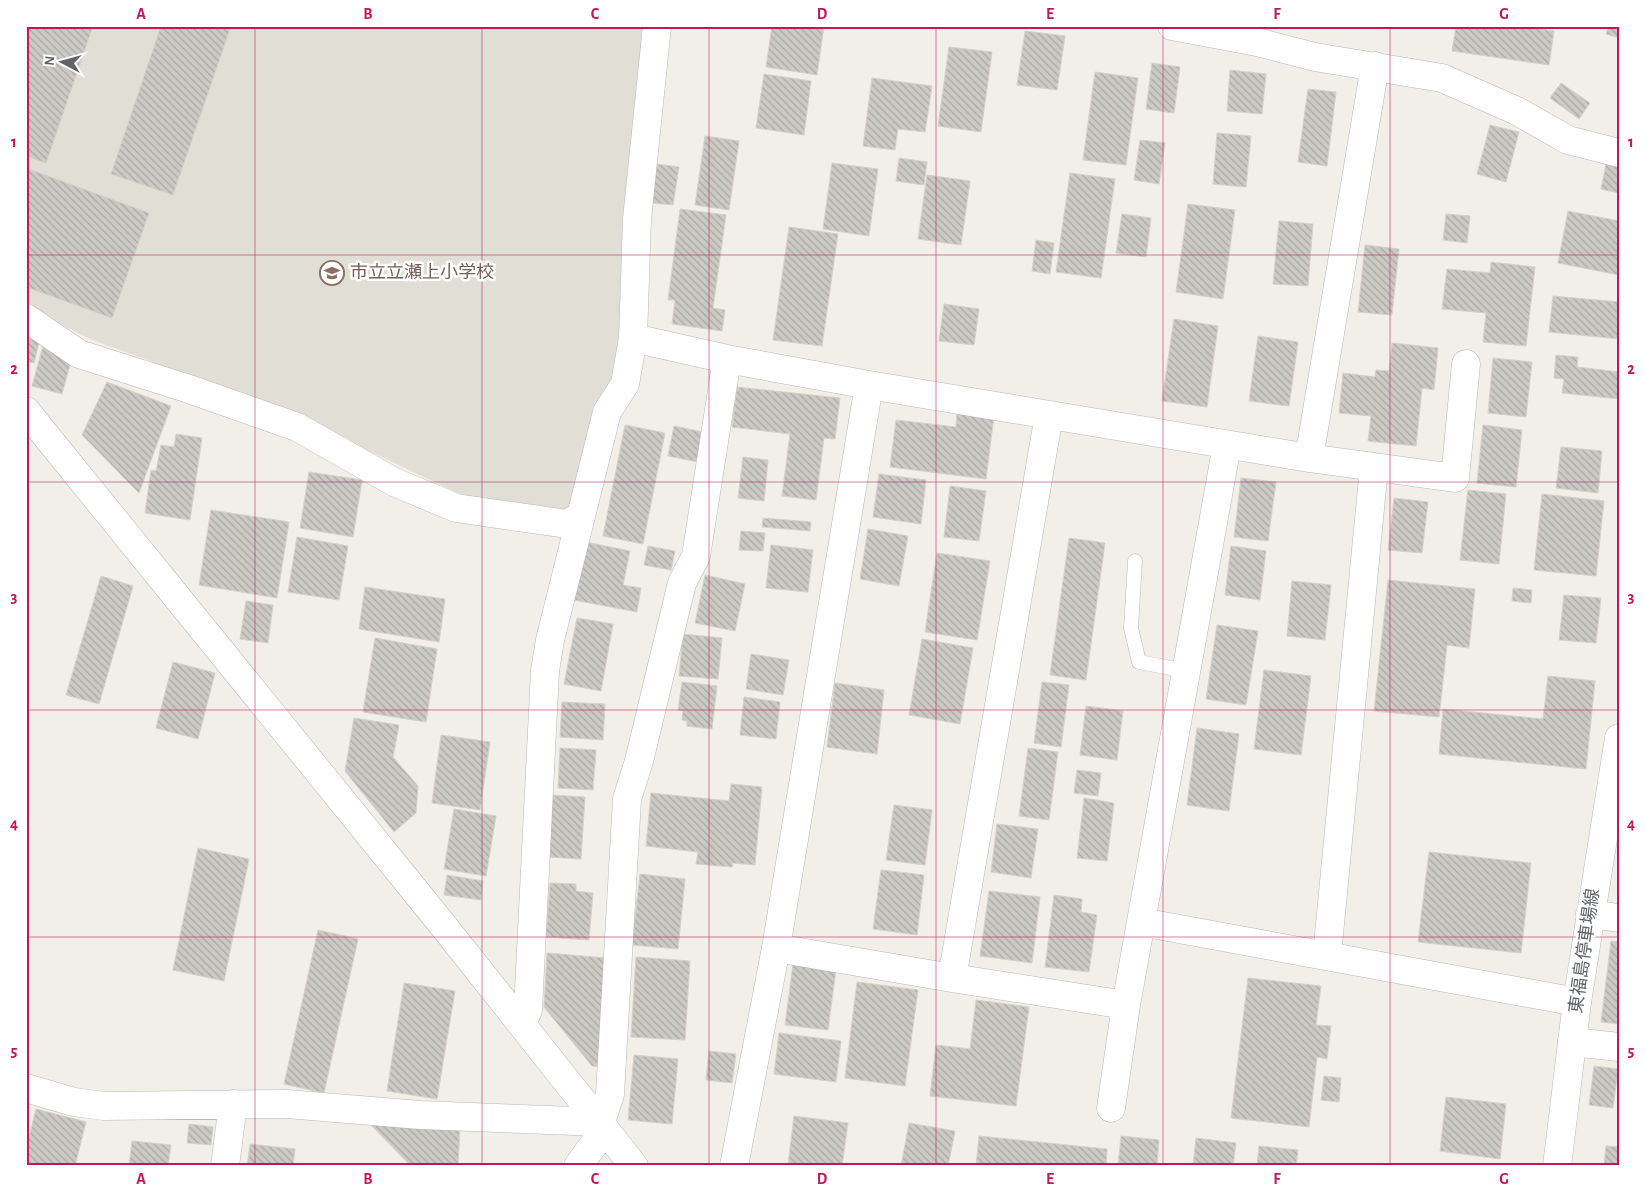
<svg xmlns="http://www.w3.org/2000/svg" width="1645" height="1192" font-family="'Alegreya Sans','Noto Sans JP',sans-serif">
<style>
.education{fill:#e1ded6}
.building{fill:url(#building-back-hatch);stroke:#d6d1c6}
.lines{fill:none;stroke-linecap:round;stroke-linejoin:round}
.lane-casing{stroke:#b5b8bc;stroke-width:15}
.street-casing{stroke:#b5b8bc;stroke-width:29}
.secondary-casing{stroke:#b6babf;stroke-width:29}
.lane{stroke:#fff;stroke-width:14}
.street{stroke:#fff;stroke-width:28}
.secondary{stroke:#fff;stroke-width:28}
.grid{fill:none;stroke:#c2185b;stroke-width:1;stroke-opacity:0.55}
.labels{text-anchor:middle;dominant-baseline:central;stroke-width:5;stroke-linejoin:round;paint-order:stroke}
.education-label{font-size:18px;fill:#785e54;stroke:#fff;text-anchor:start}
.street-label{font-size:18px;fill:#5f6368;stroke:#fff}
.neatline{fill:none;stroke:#c2185b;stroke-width:2}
.grid-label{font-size:16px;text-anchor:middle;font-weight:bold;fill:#c2185b}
</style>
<defs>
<pattern id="building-back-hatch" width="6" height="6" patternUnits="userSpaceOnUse" patternTransform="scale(1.25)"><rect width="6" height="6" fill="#cccac5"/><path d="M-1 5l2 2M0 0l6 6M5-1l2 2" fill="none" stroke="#a9a8a4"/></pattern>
</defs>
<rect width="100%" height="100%" fill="#f1efe8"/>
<path class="education" d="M26,26H663L627,368L569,513L506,505L458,493L272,405L90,339L26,307Z"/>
<path class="building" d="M26,26H93L46,163L26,156Z
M161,26H231L173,195L111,174Z
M772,26H824L817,75L766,67Z
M1456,26H1538V29L1554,31L1549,65L1452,51Z
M1609,26H1619V38L1606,34Z
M1025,31L1065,36L1057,90L1017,85Z
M949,47L992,52L981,132L938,126Z
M1152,63L1180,67L1174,113L1146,109Z
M1230,70L1266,74L1262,114L1227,111Z
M1095,72L1138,78L1126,165L1083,160Z
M764,74L811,81L804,135L756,128Z
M872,78L932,86L925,132L898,129L895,150L863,146Z
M1561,83L1590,103L1579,119L1550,98Z
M1308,89L1336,92L1327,166L1298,162Z
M1490,125L1519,132L1506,182L1477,174Z
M1217,133L1251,136L1246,187L1213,184Z
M705,136L739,141L729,210L695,205Z
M1140,140L1165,143L1159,184L1134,180Z
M899,158L927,162L924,185L896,181Z
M832,163L878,169L869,236L823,229Z
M657,164L679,167L673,205L652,203Z
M1606,164L1619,167V193L1601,189Z
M26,168L149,213L112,318L26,287Z
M1070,173L1115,179L1101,278L1056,272Z
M927,175L970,181L961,245L918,239Z
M1188,204L1235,210L1223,299L1176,292Z
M680,209L726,215L713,308L725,310L722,331L672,324L675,300H668Z
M1568,211L1619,221V275L1558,263Z
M1122,214L1151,218L1146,257L1116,253Z
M1446,214L1470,216L1467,243L1443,240Z
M1279,221L1313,224L1308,286L1273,284Z
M789,227L838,234L822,346L773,340Z
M1036,240L1054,243L1050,274L1032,271Z
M1365,245L1399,249L1392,315L1358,312Z
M1491,262L1535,267L1526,346L1483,342L1486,313L1442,309L1447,269L1490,273Z
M1553,296L1619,302V339L1549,332Z
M944,304L979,309L974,345L939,341Z
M1174,319L1218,326L1207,407L1162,401Z
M26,334L40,338L34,363L26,361Z
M1258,336L1298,342L1289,406L1249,401Z
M1392,343L1438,348L1434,390L1422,388L1416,446L1368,441L1371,416L1339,413L1343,373L1375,377L1376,370L1389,371Z
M43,346L73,354L62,394L32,386Z
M1556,355L1578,357L1577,367L1619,372V399L1562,393L1564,379L1554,378Z
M1493,358L1532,362L1526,417L1488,413Z
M107,382L171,406L139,493L82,435Z
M737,387L840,398L835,439L824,438L816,500L782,496L790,434L732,427Z
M957,411L994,416L986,479L890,467L896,420L956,427Z
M625,425L665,433L643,544L603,536Z
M1483,425L1522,430L1516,487L1477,483Z
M674,426L703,432L698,462L668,456Z
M176,434L202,438L190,520L145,513L151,470L156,471L161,445L174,447Z
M1561,447L1602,451L1598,493L1556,488Z
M743,457L768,460L764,501L738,498Z
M309,472L362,480L353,537L300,528Z
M879,474L926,480L921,524L873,517Z
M1241,478L1276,482L1268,541L1234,537Z
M950,486L986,491L979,541L944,537Z
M1468,490L1506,494L1499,564L1460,560Z
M1542,494L1604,501L1596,576L1534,570Z
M1394,498L1428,502L1422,553L1388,550Z
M211,510L289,522L277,598L199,585Z
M763,518L811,522L810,531L762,527Z
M868,529L908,536L899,586L860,579Z
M741,531L765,533L763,551L739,550Z
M297,537L348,546L339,600L288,592Z
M1069,538L1105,543L1086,680L1050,675Z
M586,542L630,551L623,585L641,588L637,612L574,600Z
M771,545L813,550L808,592L766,588Z
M648,546L675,551L671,570L644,565Z
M1231,546L1266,551L1260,600L1225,595Z
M937,553L990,561L977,640L925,632Z
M705,575L745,584L735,631L695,623Z
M101,576L133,586L99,704L66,695Z
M1388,580L1475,589L1469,648L1447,645L1439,717L1374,711Z
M1292,581L1331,585L1325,640L1287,636Z
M365,587L445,599L439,642L359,629Z
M1513,588L1532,590L1531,603L1512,601Z
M1564,595L1601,598L1596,643L1559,640Z
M246,601L273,605L268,643L240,639Z
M577,618L613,624L601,691L564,684Z
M1217,625L1258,631L1246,705L1206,699Z
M683,634L722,638L718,679L679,676Z
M375,638L437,649L426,722L363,712Z
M922,639L973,648L960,724L909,715Z
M751,654L789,660L783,695L746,689Z
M173,662L215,673L198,739L156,728Z
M1264,670L1311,676L1301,755L1254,749Z
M1548,676L1595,681L1586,769L1439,754L1443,709L1543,719Z
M682,682L717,686L712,729L687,726V721L682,720L683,711L678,710Z
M1042,682L1069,685L1061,747L1034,743Z
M835,683L884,690L877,754L827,747Z
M744,697L780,702L776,739L740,735Z
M562,702L605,704L603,740L560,737Z
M1086,706L1123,711L1117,760L1080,755Z
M354,718L399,725L393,757L418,786L416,813L394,832L345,771Z
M1197,728L1239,734L1229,811L1187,805Z
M441,735L490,742L480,810L432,803Z
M560,748L596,750L593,790L558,788Z
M1028,748L1058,752L1049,820L1019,816Z
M1077,770L1101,773L1098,796L1074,793Z
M731,784L762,787L755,865L733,863L732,867L696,864L698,852L646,846L651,793L729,801Z
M551,795L585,797L581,859L547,857Z
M1084,798L1114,803L1107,861L1077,858Z
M894,805L932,810L925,865L886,860Z
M454,809L496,816L486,876L444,869Z
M997,824L1038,829L1031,878L991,872Z
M198,848L249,859L224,981L173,970Z
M1429,852L1531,863L1521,953L1418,942Z
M881,870L924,875L917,935L873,929Z
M640,874L685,879L678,949L632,945Z
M447,875L483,881L481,900L444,895Z
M550,883L576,884V891L593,893L589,940L546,937Z
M989,891L1040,897L1032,963L980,956Z
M1054,895L1082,899L1081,912L1097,915L1089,972L1045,967Z
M318,930L358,939L324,1093L284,1084Z
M1611,941L1619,942V1024L1601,1022Z
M547,953L606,958L599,1067L592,1066L544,1007Z
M636,957L690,961L685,1040L631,1037Z
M793,964L836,970L828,1030L785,1025Z
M1248,978L1321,986L1316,1025L1331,1026L1327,1059L1317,1057L1309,1127L1231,1118Z
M857,982L918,990L905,1086L845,1078Z
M404,983L455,991L437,1099L387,1091Z
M976,1000L1029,1007L1016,1106L930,1096L936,1045L970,1049Z
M779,1033L841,1041L836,1082L774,1074Z
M709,1051L736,1054L732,1083L706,1080Z
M634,1055L678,1059L672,1124L628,1120Z
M1594,1066L1618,1069L1613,1108L1589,1105Z
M1324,1076L1341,1078L1339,1102L1321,1100Z
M1446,1097L1506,1104L1500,1159L1440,1151Z
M36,1109L86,1122L75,1166L26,1164V1150Z
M794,1116L848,1123L842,1166L788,1165Z
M366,1120L460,1127L458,1166H411Z
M909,1123L955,1131L948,1166H901Z
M189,1124L213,1127L211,1145L187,1143Z
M979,1136L1107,1149L1106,1166H976Z
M1121,1136L1159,1140L1157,1166H1118Z
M1196,1138L1236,1143L1233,1166H1193Z
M132,1141L171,1145L168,1166H129Z
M250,1144L295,1149L293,1166H247Z
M1259,1146L1298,1150L1296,1166H1257Z
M1606,1146L1619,1147V1166H1604Z"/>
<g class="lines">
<defs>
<path id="lane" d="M1135,561L1131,628L1139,662L1187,671"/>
<path id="street" d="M1172,26L1257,42L1315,57L1442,78L1517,111L1568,140L1619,153
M26,318L79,354L189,389L297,427L394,482L456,508L567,524L581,516L607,412L625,384L633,338L637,219L657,26
M633,338L727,359L869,385L1309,458L1455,478L1466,364
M26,411L442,924L634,1166
M1309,458L1375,66
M1590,914L1619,918
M1141,922L1577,1002
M776,948L952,978L1126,1005
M1327,955L1374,467
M952,978L1049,415
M522,1024L528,1010L545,671L550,640L581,516
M1572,1042L1619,1047
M26,1088L74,1102L104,1106L287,1104L420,1115L601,1122L610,1094L627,799L639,761L682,583L696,556L727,359
M1111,1108L1126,1005L1227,445
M225,1166L233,1104
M578,1166L605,1129
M734,1166L776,948L869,385"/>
<path id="secondary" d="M1557,1166L1577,1002L1619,738"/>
</defs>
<use href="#lane" class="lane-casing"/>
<use href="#street" class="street-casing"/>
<use href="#secondary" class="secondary-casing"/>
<use href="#lane" class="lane"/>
<use href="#street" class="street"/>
<use href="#secondary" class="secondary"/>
</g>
<path class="grid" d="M255,26V1166M482,26V1166M709,26V1166M936,26V1166M1163,26V1166M1390,26V1166M26,255H1619M26,482H1619M26,710H1619M26,937H1619"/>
<defs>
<symbol id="school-ring" viewBox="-11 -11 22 22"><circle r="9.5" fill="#fff" stroke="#8d6e63" stroke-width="1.5"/><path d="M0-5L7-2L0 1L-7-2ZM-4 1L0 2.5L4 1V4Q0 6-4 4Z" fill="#8d6e63"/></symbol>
</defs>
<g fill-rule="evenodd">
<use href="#school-ring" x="318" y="259" width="28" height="28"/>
</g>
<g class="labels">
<g class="education-label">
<text x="350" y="273">市立立瀬上小学校</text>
</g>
<g class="street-label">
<text transform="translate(1585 951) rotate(-82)">東福島停車場線</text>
</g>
</g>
<rect width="1645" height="1192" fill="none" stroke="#ffffff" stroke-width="55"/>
<g transform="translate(62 62) rotate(276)" stroke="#ffffff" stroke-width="4" paint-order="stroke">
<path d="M0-4L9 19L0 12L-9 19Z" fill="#5f6368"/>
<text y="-8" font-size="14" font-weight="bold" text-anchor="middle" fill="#5f6368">N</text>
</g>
<rect x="28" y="28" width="1590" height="1136" class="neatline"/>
<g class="grid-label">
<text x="141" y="19">A</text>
<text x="368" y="19">B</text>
<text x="595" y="19">C</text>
<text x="822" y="19">D</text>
<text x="1050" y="19">E</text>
<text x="1277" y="19">F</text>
<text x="1504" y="19">G</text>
<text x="14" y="147">1</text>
<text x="1631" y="147">1</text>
<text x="14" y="374">2</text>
<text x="1631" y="374">2</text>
<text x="14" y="602">3</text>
<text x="1631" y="602">3</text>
<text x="14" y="829">4</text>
<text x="1631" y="829">4</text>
<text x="14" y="1056">5</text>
<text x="1631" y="1056">5</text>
<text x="141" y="1184">A</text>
<text x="368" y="1184">B</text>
<text x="595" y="1184">C</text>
<text x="822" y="1184">D</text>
<text x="1050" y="1184">E</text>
<text x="1277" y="1184">F</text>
<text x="1504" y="1184">G</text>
</g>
</svg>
